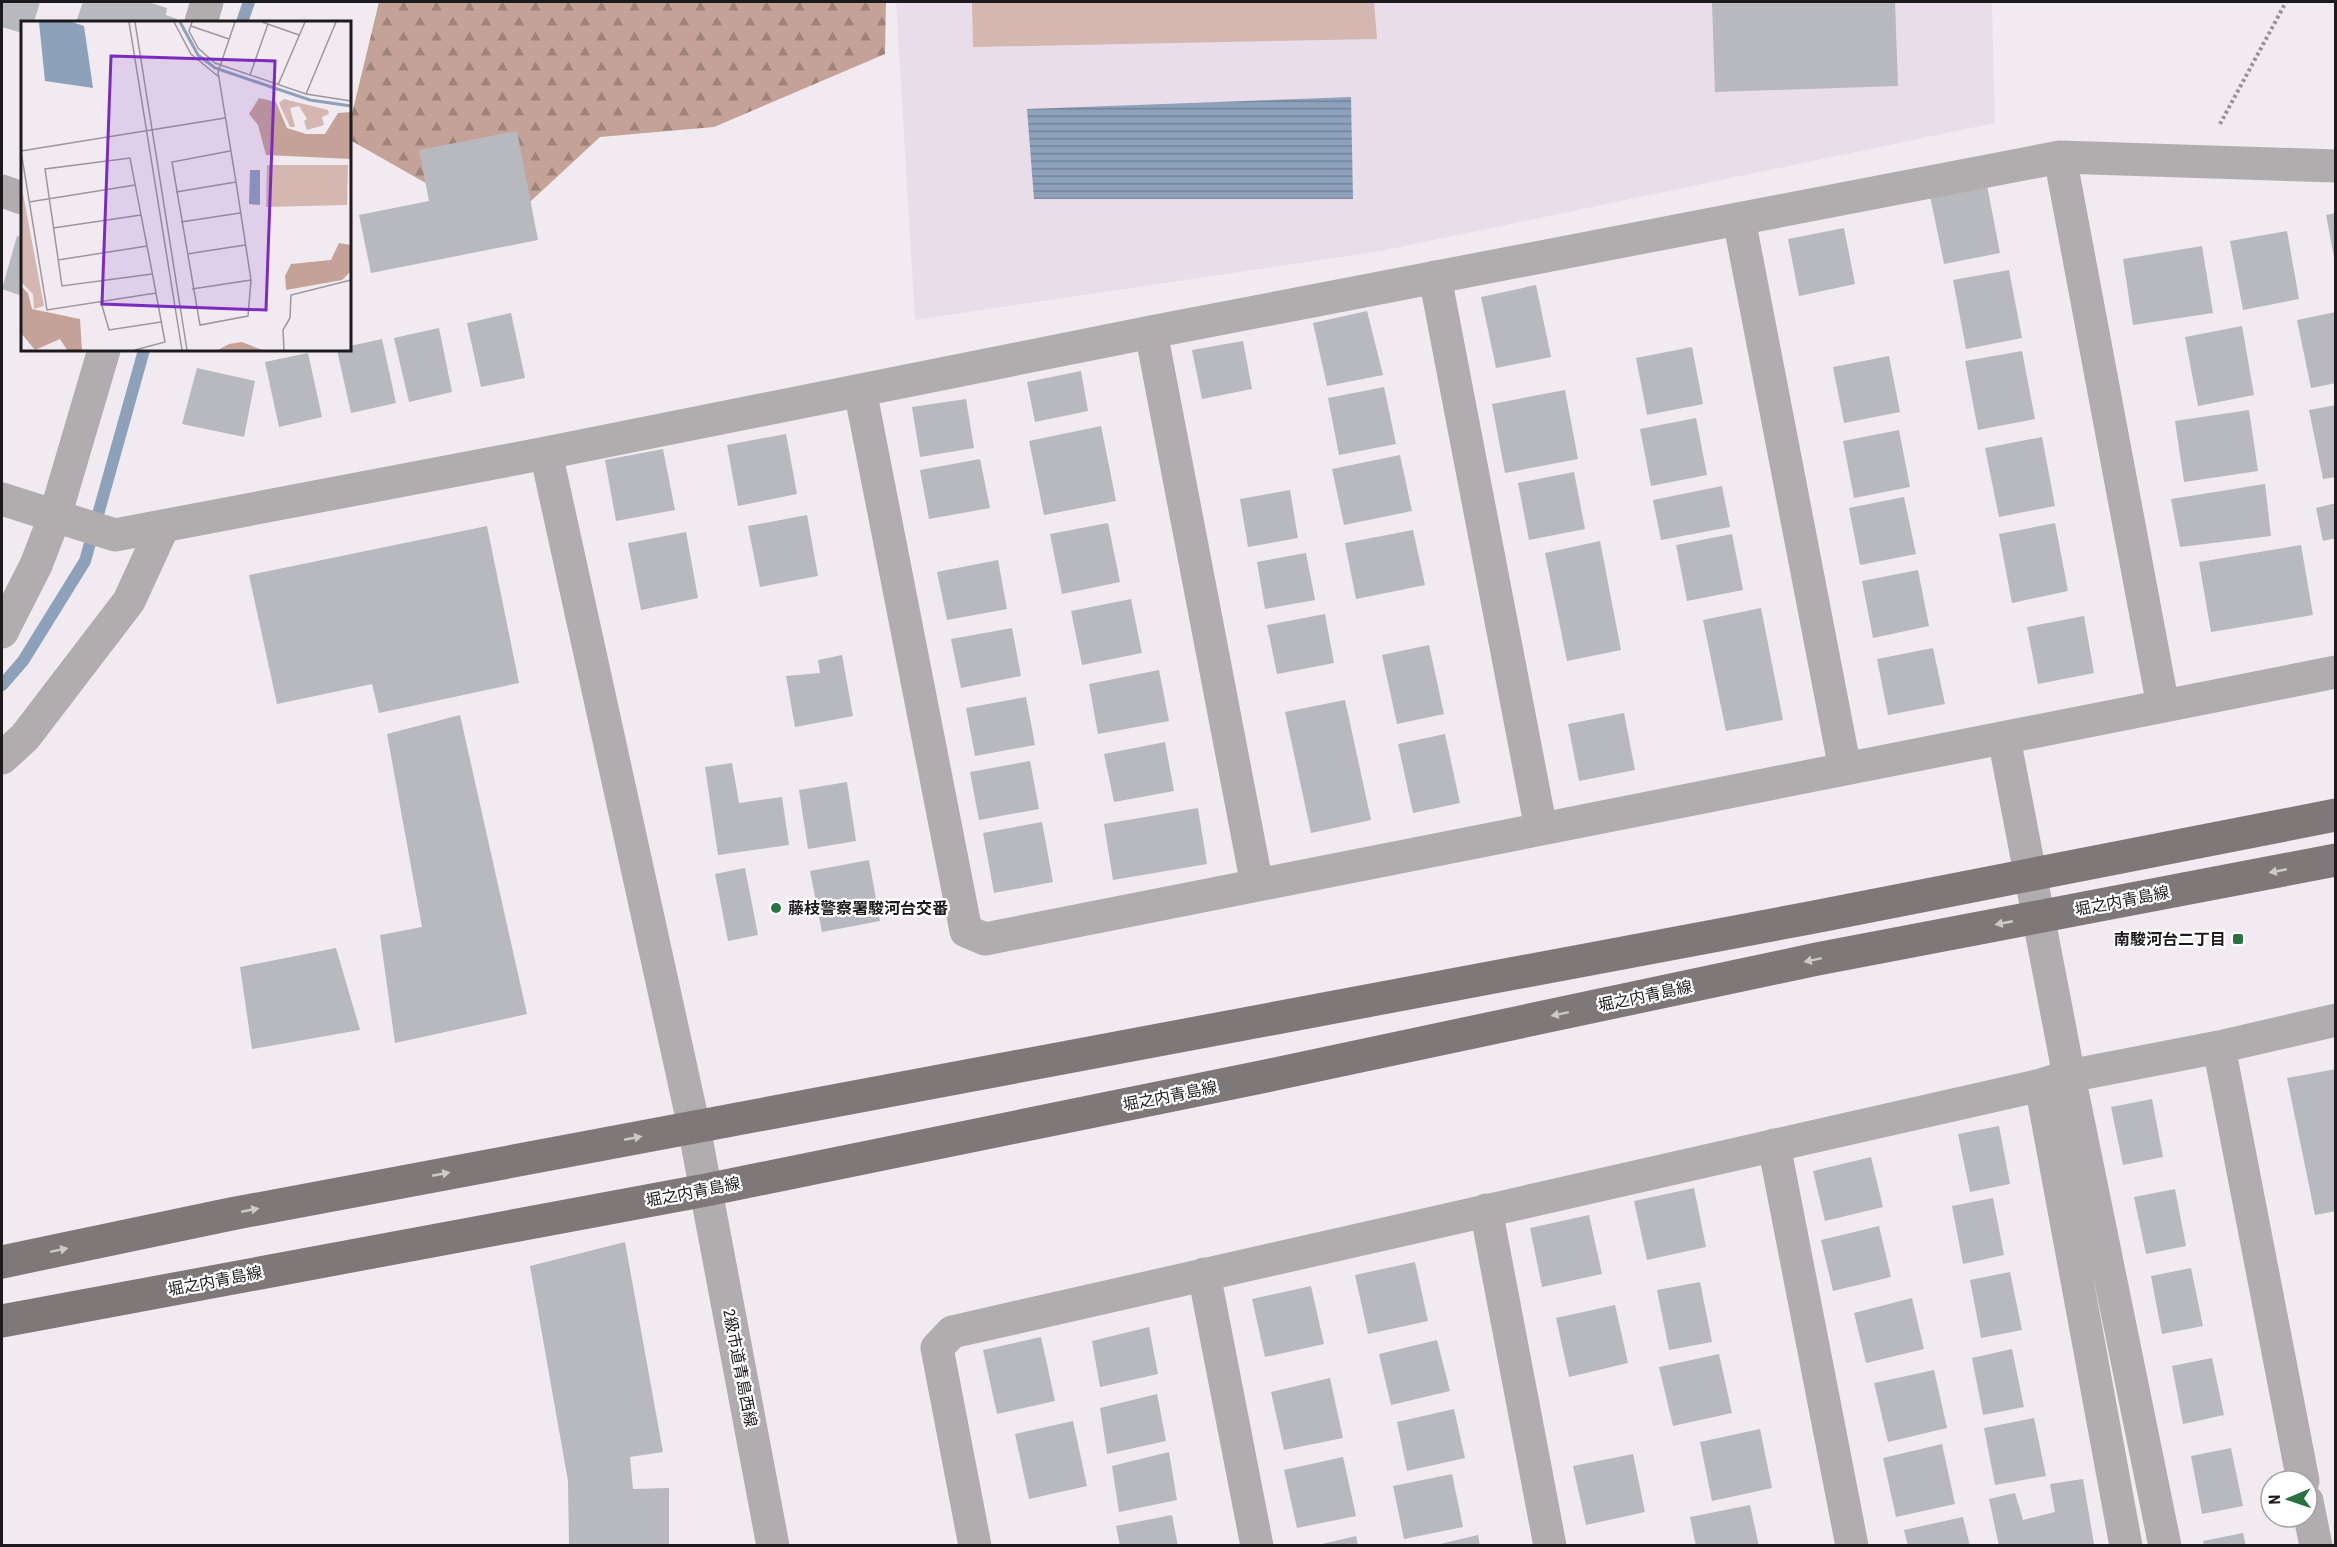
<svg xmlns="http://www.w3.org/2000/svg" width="2337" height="1547" font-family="'Roboto Condensed','Noto Sans JP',sans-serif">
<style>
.built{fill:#e9dde9}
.grass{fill:#d3b7b0}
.forest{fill:url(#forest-firs)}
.water{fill:url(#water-rules)}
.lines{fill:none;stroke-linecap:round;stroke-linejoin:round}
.stream{stroke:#8ea1bb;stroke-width:12}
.building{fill:#b8b8bf}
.path{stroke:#979297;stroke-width:4;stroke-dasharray:3 3;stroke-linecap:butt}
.minor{stroke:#b1adae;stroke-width:33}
.major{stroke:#7f7879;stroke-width:33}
.oneway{fill:#ccc9c9}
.poi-dot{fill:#277240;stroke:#fff;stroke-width:2}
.labels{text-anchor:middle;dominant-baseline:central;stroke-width:4.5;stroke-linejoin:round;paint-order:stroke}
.street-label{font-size:16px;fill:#1d1a1d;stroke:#fff}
.poi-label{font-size:16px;font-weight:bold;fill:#1d1a1d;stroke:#fff;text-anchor:start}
.inset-river{fill:none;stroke:#8ea1bb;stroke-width:3}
.inset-road{fill:none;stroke:#9c979c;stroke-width:1.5}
.view{fill:#7b2cbf;fill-opacity:0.15;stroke:#7b2cbf;stroke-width:3}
.inset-edge{fill:none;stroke:#1d1a1d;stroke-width:3}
</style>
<defs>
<pattern id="forest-firs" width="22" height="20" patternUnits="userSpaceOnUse" patternTransform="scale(1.5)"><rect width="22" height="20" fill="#c5a298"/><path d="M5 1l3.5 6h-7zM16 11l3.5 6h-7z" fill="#9f837b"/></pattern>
<pattern id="water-rules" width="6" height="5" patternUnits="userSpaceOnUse" patternTransform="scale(1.5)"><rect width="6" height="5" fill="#8ea1bb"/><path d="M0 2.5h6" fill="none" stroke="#738297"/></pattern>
</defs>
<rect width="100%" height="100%" fill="#f1ebf1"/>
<path class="built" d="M896,2H1992L1995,123L1381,251L915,320Z"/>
<path class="grass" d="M972,2H1374L1377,39L973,47Z"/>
<path class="forest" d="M379,2H886L885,54L714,127L600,137L503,227L350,140V122Z"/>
<path class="water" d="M1351,97L1353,199H1034L1027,109Z"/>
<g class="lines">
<path class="stream" d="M242,22L249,2
M2,685L23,661L85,561L144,350"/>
</g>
<path class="building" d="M2,2H40L34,22H22V33L2,27Z
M83,2L93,3V2H148L167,8L166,15L177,19L176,22H76Z
M1712,2H1895L1898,86L1715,92Z
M517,131L538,240L371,273L359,215L429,201L419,150Z
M1987,185L2000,253L1944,264L1930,196Z
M2336,213V257H2334L2326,215Z
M1844,228L1855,284L1799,296L1788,239Z
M2287,231L2299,299L2243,310L2230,241Z
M17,236L22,237V296L2,289Z
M2202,246L2213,313L2133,325L2123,259Z
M2009,270L2022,338L1966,349L1953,280Z
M1536,285L1551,357L1496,368L1481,297Z
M1367,311L1383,375L1327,386L1313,323Z
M2336,312V383L2311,388L2297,320Z
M511,313L525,378L481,387L467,323Z
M2242,326L2254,395L2198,406L2185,337Z
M439,328L452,392L409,402L394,338Z
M382,339L396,403L351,413L337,350H350V346Z
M1243,341L1252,389L1202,399L1192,350Z
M1692,347L1703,404L1647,415L1636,358Z
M2022,351L2035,419L1978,430L1965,361Z
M308,353L322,417L279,427L265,362Z
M1889,356L1900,412L1844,423L1833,367Z
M197,368L255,381L244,437L182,424Z
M1081,371L1088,411L1035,422L1027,382Z
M1384,387L1396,444L1339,455L1328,398Z
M1565,390L1578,459L1505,473L1492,404Z
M966,399L974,448L920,457L912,407Z
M2336,405V477L2323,479L2309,410Z
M2249,410L2258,471L2184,482L2175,421Z
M1696,418L1707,475L1651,486L1640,429Z
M1101,426L1116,501L1044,515L1029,441Z
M1899,430L1910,487L1854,498L1843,441Z
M786,434L797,494L738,506L727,445Z
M2042,437L2055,506L1999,517L1985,448Z
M663,449L675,510L616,521L605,460Z
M1400,455L1412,511L1344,525L1332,469Z
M980,459L990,508L929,519L920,470Z
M1574,472L1585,529L1529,540L1518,483Z
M2265,484L2271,536L2180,547L2171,499Z
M1722,486L1730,527L1661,540L1653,500Z
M1290,490L1298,538L1248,547L1240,499Z
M1904,497L1916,554L1860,565L1849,508Z
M2336,503V538L2323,541L2316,508Z
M807,515L818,576L760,587L748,526Z
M1108,523L1120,582L1062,594L1050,534Z
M2055,523L2068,591L2012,603L1999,534Z
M487,526L519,683L379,713L372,684L277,704L249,575Z
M1413,530L1425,585L1356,599L1345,543Z
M686,532L698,598L641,610L628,543Z
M1732,534L1743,590L1687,601L1676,545Z
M1600,541L1621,650L1567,661L1545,553Z
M2301,545L2313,615L2211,632L2199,562Z
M1306,553L1315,600L1265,609L1257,562Z
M998,560L1007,609L947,620L937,572Z
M1918,570L1929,626L1873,638L1862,581Z
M1131,599L1142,653L1082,665L1071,611Z
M1761,608L1783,720L1726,731L1703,620Z
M1325,614L1334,663L1277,674L1267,625Z
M2084,616L2094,673L2038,684L2027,627Z
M1012,628L1021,676L961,688L951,639Z
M1429,645L1444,714L1397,724L1382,655Z
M1933,648L1945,704L1888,715L1877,659Z
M842,655L853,716L795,727L786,676L820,673L818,660Z
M1159,670L1169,721L1098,734L1089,684Z
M1026,697L1035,745L975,756L966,708Z
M1345,700L1371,820L1311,833L1285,712Z
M1624,713L1635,770L1579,781L1568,724Z
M460,715L527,1014L395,1043L380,935L422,927L387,734Z
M1445,734L1460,803L1413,813L1398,744Z
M1165,742L1174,791L1114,802L1104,754Z
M1030,761L1039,809L979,820L970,772Z
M732,763L739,803L782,797L789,845L718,855L705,767Z
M847,782L856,841L808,849L799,790Z
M1198,808L1207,864L1113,880L1104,824Z
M1042,822L1053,882L994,893L983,833Z
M869,860L880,921L822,932L810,871Z
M745,868L758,935L728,941L715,874Z
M336,948L360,1030L252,1049L240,967Z
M2336,1069V1211L2315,1215L2287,1078Z
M2152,1099L2163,1157L2123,1165L2111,1107Z
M1999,1126L2010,1184L1970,1192L1958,1134Z
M1871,1157L1883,1207L1825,1221L1813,1171Z
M1694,1188L1706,1247L1647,1260L1634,1201Z
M2175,1189L2186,1246L2146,1254L2134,1197Z
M1993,1198L2004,1255L1963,1264L1952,1206Z
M1589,1215L1602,1274L1542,1287L1530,1228Z
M1879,1226L1891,1277L1833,1291L1821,1240Z
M625,1242L663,1452L630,1457L633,1489L669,1488V1546H569L568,1481L530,1266Z
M1415,1262L1428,1321L1368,1334L1355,1275Z
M2191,1268L2203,1326L2162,1334L2151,1276Z
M2010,1272L2022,1330L1981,1338L1970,1280Z
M1700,1282L1712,1342L1669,1350L1657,1290Z
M1311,1286L1324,1344L1265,1357L1252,1299Z
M1912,1298L1924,1349L1866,1363L1854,1313Z
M1615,1305L1628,1363L1569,1377L1556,1318Z
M1149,1327L1158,1374L1100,1387L1092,1341Z
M1041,1337L1055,1401L997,1414L983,1350Z
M1437,1340L1450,1391L1391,1405L1379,1354Z
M2012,1349L2024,1407L1983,1415L1972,1358Z
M1719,1354L1732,1413L1673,1426L1659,1367Z
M2212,1358L2224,1415L2183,1424L2172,1366Z
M1934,1370L1947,1428L1888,1442L1874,1383Z
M1330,1378L1343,1438L1284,1450L1271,1392Z
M1157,1394L1166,1441L1107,1454L1100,1408Z
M1454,1409L1465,1458L1407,1471L1397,1422Z
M2034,1418L2046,1476L1995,1485L1984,1428Z
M1073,1421L1087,1486L1029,1499L1015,1434Z
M1760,1429L1772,1488L1712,1501L1700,1442Z
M1942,1444L1955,1504L1896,1517L1883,1458Z
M2231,1448L2243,1506L2202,1514L2191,1456Z
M1169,1452L1177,1500L1119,1512L1112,1466Z
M1633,1454L1645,1512L1586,1525L1573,1466Z
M1343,1457L1356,1516L1297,1528L1284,1470Z
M1452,1474L1463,1527L1404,1539L1393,1486Z
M2083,1479L2094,1544L1999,1546L1989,1499L2015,1493L2023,1520L2055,1512L2050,1484Z
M1750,1505L1759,1546H1696L1690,1517Z
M1172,1515L1178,1546H1120L1116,1526Z
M1963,1517L1970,1546H1908L1904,1530Z
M2243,1533L2246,1546H2204L2203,1541Z
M1478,1535L1480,1546H1436V1545Z
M1356,1536L1358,1546H1318V1545Z"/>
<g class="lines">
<path class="path" d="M2220,124L2286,2"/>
<path class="minor" d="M201,22L207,2
M2060,157L2163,706
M2,191L22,198
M1739,219L1845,769
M1435,277L1541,829
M1151,332L1257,885
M860,390L966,931L985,939L2336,672
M546,453L694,1127L773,1546
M2,499L115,535L546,453L1151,332L2060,157L2336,166
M2,632L36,565L55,516L104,350
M2004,738L2069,1076L2165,1546
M2,758L25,737L129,601L163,527
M2219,1047L2303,1481
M2041,1085L2126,1546
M1774,1145L1852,1546
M1486,1210L1550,1546
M1204,1274L1257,1546
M2307,1501L2316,1546
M975,1546L937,1348L952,1332L2041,1085L2069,1076L2219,1047L2336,1020"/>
<path class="major" d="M2,1262L231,1214L1809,918L2336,815
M2,1321L706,1190L1266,1076L1817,959L2336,860"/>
</g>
<defs><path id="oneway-solid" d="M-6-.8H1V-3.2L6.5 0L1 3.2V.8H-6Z" transform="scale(1.5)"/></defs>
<g class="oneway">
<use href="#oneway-solid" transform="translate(2278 871) rotate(169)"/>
<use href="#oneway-solid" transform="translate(2004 923) rotate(169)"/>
<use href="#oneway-solid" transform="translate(1813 960) rotate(168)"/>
<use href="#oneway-solid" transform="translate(1560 1014) rotate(168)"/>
<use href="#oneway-solid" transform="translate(633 1138) rotate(-11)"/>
<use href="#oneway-solid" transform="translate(441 1174) rotate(-11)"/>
<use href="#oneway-solid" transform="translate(250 1210) rotate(-11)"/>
<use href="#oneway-solid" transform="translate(59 1250) rotate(-12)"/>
</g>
<g class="poi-dot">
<circle cx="776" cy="908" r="6"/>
<rect x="2232" y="933" width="12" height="12" rx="3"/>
</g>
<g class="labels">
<g class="street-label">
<text transform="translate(2122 901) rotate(-11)">堀之内青島線</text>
<text transform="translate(1645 996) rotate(-12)">堀之内青島線</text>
<text transform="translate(1170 1096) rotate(-11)">堀之内青島線</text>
<text transform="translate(693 1192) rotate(-11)">堀之内青島線</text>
<text transform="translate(215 1281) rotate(-11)">堀之内青島線</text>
<text transform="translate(740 1368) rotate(79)">2級市道青島西線</text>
</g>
<g class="poi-label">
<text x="788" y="908">藤枝警察署駿河台交番</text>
<text x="2226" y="939" text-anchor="end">南駿河台二丁目</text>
</g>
</g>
<g transform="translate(21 21)">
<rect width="330" height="330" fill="#f1ebf1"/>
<path d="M263,78L307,89L308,93L301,96L303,104L286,109L283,100L286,98L278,85L269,87L274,106H269L258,82ZM246,144H327L326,184L245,186ZM0,162L23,285L13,288L12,273L0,261Z" fill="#d3b7b0"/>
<path d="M238,77L255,81L266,107L285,113H304L317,92L330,91V138L245,134L237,104L228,93ZM318,222L330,224V250L321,259L265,269L264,255L270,243L310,239ZM0,265L7,272L11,288L59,298L61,329H46L39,318L14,329L0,312ZM221,321L241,329H197L208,323Z" fill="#c5a298"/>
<path d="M18,1H51L63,5L72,67L24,60ZM229,149H239V184L228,183Z" fill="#8ea1bb"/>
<path class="inset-river" d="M159,1L177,34L194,47L289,79L330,85"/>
<path class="inset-road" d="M108,1L161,329M114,1L166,329M153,1L170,33L198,56M171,1L168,10L177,27L194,42L285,73L330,80M241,1L278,14M170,5L208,18M229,54L247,3M257,64L284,1M285,73L315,1M0,130L26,289L135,272M0,130L204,97M209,130L151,141L179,304L227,295L230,259L215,161L197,51L214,1M155,171L215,161M8,181L114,164M160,201L219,192M32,207L120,194M166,233L224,224M37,239L126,225M171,268L230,259M80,281L88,309L140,301M114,329L144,321L132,256L109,137L24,148L41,265L131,253M263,329L262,309L269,297L270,274L330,259"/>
<path class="view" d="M90,35L254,40L245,289L81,283Z"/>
<rect width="330" height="330" class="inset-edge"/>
</g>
<rect width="2337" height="1547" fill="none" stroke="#1d1a1d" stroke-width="6"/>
<g transform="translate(2289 1499) rotate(268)"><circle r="28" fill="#ffffff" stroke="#a5a3a5" stroke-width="1.5"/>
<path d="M0-4.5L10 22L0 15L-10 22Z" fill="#277240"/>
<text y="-9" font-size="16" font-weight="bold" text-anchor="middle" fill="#1d1a1d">N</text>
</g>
</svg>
